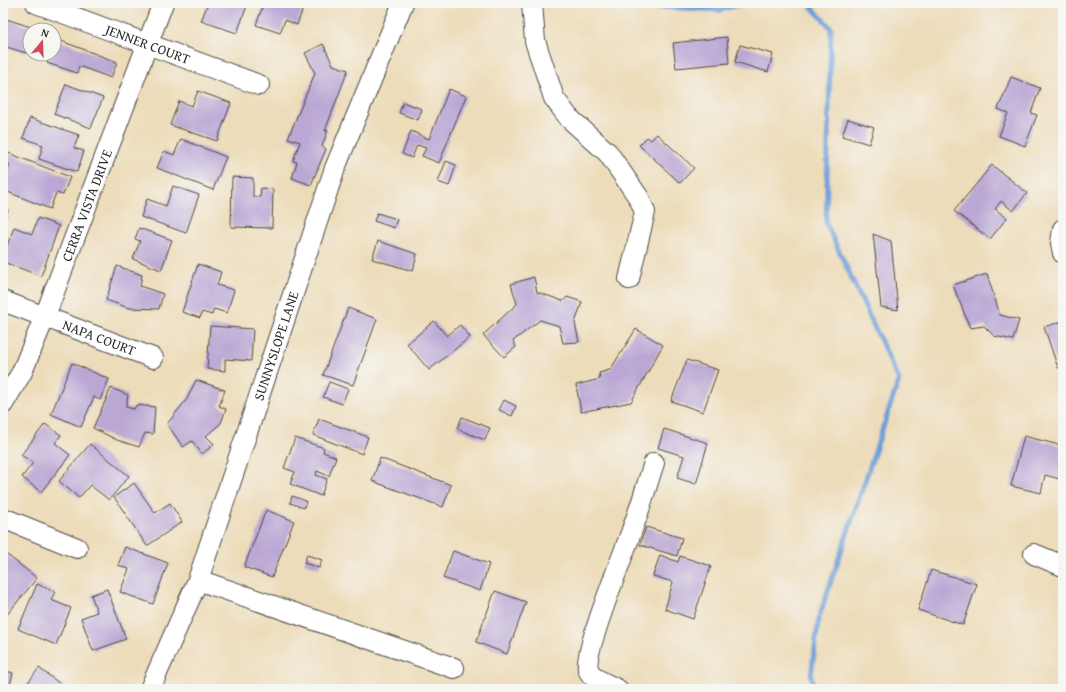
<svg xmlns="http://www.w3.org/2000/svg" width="1066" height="692" font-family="'Gentium Book Plus',serif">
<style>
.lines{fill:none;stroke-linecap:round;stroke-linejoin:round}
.stream{stroke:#6e9fd8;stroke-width:5}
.building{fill:#baa7d4}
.minor-casing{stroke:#484640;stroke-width:22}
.minor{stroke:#fff;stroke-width:20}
.labels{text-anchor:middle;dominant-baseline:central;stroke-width:3.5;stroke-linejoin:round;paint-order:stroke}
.street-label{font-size:14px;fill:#2b2b2b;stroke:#f6f6f2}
</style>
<rect width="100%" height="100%" fill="#f6f6f2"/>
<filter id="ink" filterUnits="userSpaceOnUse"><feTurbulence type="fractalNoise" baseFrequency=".025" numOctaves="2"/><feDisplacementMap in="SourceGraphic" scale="8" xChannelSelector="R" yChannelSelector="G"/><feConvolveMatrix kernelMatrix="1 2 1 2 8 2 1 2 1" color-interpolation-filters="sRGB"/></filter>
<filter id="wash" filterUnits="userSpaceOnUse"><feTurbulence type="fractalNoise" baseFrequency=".012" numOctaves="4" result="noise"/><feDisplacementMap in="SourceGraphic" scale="16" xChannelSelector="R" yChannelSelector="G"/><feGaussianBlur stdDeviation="0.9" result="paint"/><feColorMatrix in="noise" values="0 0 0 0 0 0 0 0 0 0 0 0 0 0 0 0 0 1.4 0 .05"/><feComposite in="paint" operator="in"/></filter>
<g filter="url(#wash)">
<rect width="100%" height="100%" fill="#eddcb9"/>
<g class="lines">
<path class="stream" d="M657,3L658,7L721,10L744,3
M808,3L831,28L826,223L899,380L819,617L811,676L815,689"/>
</g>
<g id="blocks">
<path class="building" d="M208,3H248L237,33L201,21Z
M264,3L273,6L274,3H305L297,25L285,20L280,33L256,25Z
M3,18L34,28L30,30V41L26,53L3,46Z
M727,37L729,63L676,68L673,43Z
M56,39L117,62L111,78L79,66L77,73L47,63L50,54H54Z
M323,44L333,65L348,70L325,131L328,130L322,146L326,149L311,185L292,178L297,162L293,161L300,142L288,138L315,73L305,53Z
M740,45L773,54L768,72L735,62Z
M1011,77L1040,88L1031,113L1037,115L1025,146L999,136L1008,113L998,109Z
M66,84L103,98L91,128L54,114Z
M449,89L466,96L439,163L422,156L426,148L417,145L412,158L402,154L411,131L429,139Z
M198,91L231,103L217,141L170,125L179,101L192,106Z
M403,102L422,109L418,120L399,113Z
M30,118L79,135L74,148L84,151L77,172L39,159L43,145L23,138Z
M848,119L874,127L869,144L842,136Z
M657,134L694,168L680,183L639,145L647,137L651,140Z
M181,139L226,157L213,190L157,168L164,151L174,155Z
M3,151L70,177L63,195L56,193L50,209L3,190V183L10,165L3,162Z
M446,161L456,165L449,186L438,182Z
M992,165L1027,193L1013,211L1001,201L995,209L1007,218L990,239L954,211Z
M232,177L253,178V197H260L261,188L273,189L272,228L231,227Z
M173,186L199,195L186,233L141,217L147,199L166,206Z
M3,208L8,210L3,225Z
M377,213L397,219L394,228L374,221Z
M38,218L59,226L41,276L3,262V257L14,227L32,234Z
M139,228L172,240L161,270L133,259L140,241L135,239Z
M873,234L891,241L898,310L881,307Z
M378,241L417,254L413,271L372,259Z
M198,264L221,272L217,285L234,290L227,313L214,309L212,315L202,312L200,318L182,312Z
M117,266L142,275L140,286L163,294L159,309L129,308L106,300Z
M987,274L1000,315L1019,320L1013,340L994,336L984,326L970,328L953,285Z
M534,277L537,292L563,301L567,297L582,302L575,323L579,342L563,343L559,326L540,320L513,341L516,347L504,357L483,335L517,304L511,284Z
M348,308L377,319L353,385L323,375Z
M434,321L447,336L460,325L470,337L429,370L407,344Z
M1063,321V366L1058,368L1044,327Z
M210,326L253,329L251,361L225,359V371L207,369Z
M636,329L663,345L631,402L581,412L576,385L600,379L599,373L610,370Z
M687,360L718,370L703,412L671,401Z
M72,363L109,379L100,400L94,397L81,427L51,414Z
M196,380L225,390L219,406L226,409L221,423L206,436L214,444L202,454L192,441L183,447L167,424L187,399Z
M329,382L348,389L342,404L323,397Z
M111,388L128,395L126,407L134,409L136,405L155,407L153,434L145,433L139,447L117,440L93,428Z
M504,400L516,406L512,416L499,410Z
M462,417L490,428L485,440L457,429Z
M319,419L368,437L362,454L313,435Z
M45,424L61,435L55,443L70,455L41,492L22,477L33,463L21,455Z
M664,429L708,443L696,484L677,478L684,456L658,448Z
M1024,436L1063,446V480L1045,475L1041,493L1011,486Z
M295,438L324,448L323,452L336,457L329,476L317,471L316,475L327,479L321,496L290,484L295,472L284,468Z
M90,444L129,476L109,500L90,485L79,498L59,481Z
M380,458L451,485L443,507L372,481Z
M134,483L155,513L170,503L182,522L147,546L114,497Z
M292,496L306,501L304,508L290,503Z
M266,510L294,521L272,577L244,567Z
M646,527L682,538L677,556L640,545Z
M125,547L168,563L153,604L120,592L129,569L118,565Z
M453,551L489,564L480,591L443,578Z
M6,554L37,578L5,617L3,616V558Z
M307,555L322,560L319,568L304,563Z
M660,555L678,562L680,556L711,566L693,619L665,609L673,582L653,576Z
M931,570L977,584L963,625L918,610Z
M37,584L55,592L51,600L71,608L56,645L18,629Z
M107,589L126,639L93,651L81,618L97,612L91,595Z
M495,591L526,602L507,654L476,642Z
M39,668L67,689H23Z
M3,670L13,673L9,689H3Z"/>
</g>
</g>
<g filter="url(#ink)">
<use href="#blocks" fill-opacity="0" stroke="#484640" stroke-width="1"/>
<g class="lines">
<defs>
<g id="minor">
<path id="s1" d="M36,3L259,85"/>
<path d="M532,3L535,41L554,98L569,118L608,153L639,198L645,212L629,279"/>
<path d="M1063,229L1061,243L1063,253"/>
<path id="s2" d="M3,301L153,358"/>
<path id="s3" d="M3,404L22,372L45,316L163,3"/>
<path d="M3,518L77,548"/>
<path d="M1034,554L1063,566"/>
<path d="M198,580L454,668"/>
<path id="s4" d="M150,689L198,580L335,168L403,3"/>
<path d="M617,689C607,684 592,680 588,669C583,652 626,549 633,527C641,506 647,484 654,463"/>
</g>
</defs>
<use href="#minor" class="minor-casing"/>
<use href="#minor" class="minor"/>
</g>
</g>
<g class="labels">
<g class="street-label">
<text stroke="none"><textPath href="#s1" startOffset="119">JENNER COURT</textPath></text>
<text stroke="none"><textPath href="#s3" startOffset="216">CERRA VISTA DRIVE</textPath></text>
<text stroke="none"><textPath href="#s2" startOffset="103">NAPA COURT</textPath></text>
<text stroke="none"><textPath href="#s4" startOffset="366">SUNNYSLOPE LANE</textPath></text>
</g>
</g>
<rect width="1066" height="692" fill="none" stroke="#f6f6f2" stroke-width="16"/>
<g transform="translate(42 42) rotate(19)"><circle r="19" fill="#f6f6f2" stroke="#a5a5a2"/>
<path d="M0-3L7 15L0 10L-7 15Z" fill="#d1495b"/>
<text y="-6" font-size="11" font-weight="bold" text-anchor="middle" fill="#2b2b2b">N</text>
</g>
</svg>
